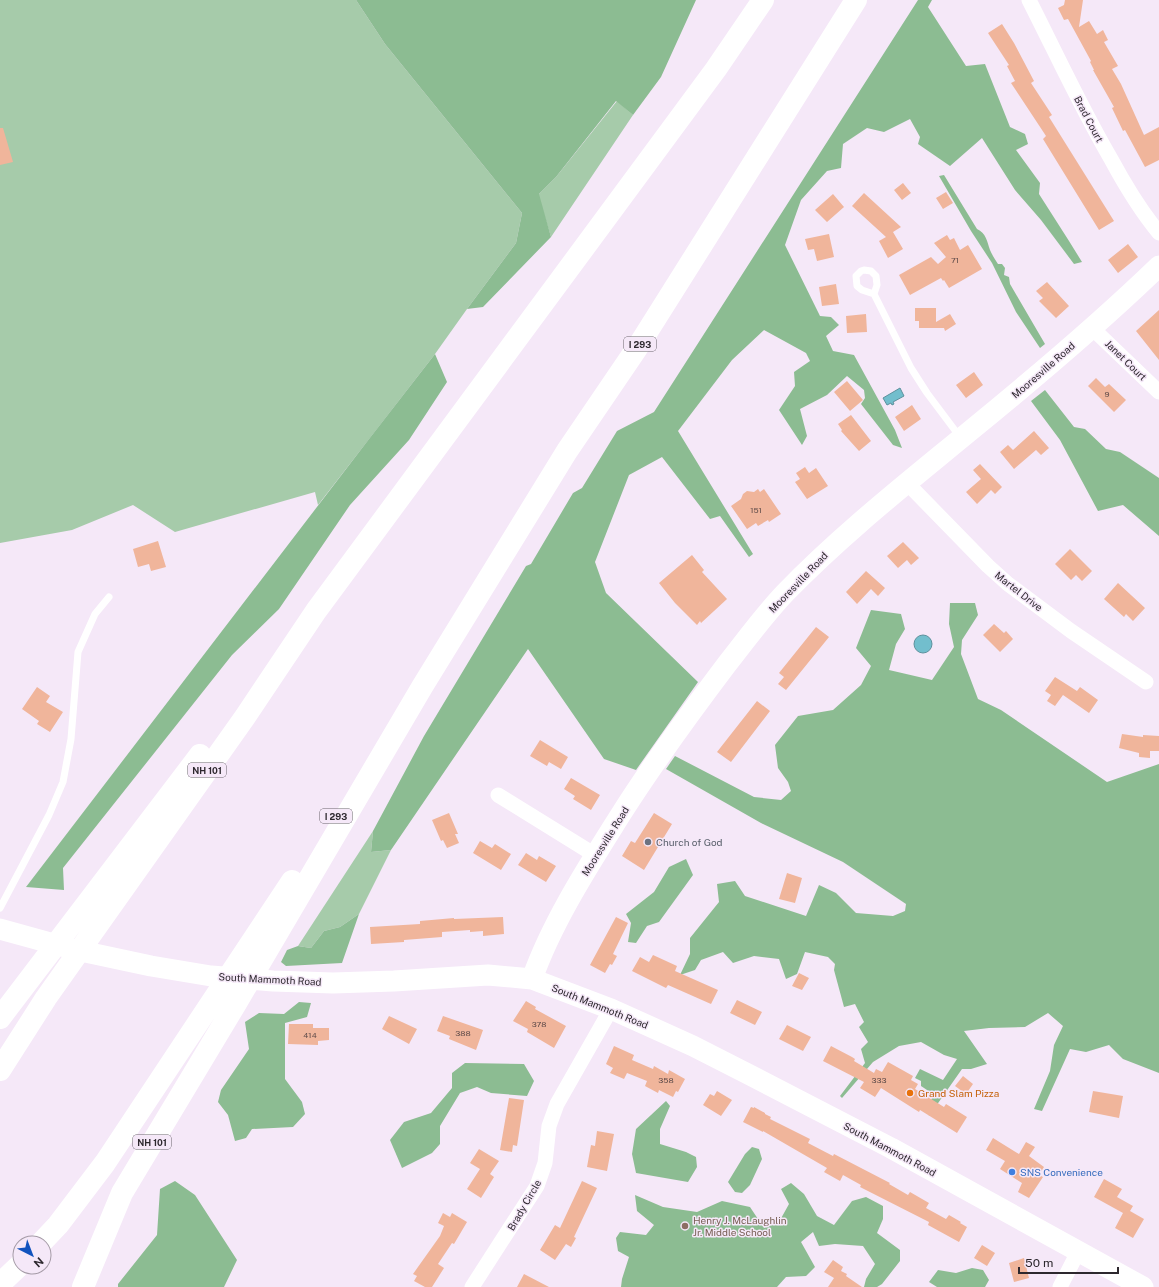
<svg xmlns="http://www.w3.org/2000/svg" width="1159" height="1287" font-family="'Public Sans',sans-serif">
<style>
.green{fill:#a6cbaa}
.forest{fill:#8cbc92}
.water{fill:#72becd;stroke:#5d919d}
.building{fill:#f0b59b}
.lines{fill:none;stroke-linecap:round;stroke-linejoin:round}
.lane{stroke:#fff;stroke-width:7}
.street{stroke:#fff;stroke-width:15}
.secondary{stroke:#fff;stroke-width:21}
.highway{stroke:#fff;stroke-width:22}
.worship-dot{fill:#6b7280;stroke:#f5e8f8;stroke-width:1.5}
.food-dot{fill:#e8710a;stroke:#f5e8f8;stroke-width:1.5}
.shop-dot{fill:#3f7fe0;stroke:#f5e8f8;stroke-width:1.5}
.education-dot{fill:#8d6e63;stroke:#f5e8f8;stroke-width:1.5}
.labels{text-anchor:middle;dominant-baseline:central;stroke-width:3;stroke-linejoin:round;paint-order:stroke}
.number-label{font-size:8px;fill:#5e4b49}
.shield{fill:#f5e8f8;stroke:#69626b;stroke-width:1}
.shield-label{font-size:9px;font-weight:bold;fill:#2d282e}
.street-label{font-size:10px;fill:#2d282e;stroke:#f5e8f8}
.worship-label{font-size:10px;fill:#5b616d;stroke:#f5e8f8;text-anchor:start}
.food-label{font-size:10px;fill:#c56008;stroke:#f5e8f8;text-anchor:start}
.shop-label{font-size:10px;fill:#366cbe;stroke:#f5e8f8;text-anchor:start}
.education-label{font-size:10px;fill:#785e54;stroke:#f5e8f8;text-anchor:start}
</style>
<rect width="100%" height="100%" fill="#f5e8f8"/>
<path class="green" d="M0,0H356L385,44L522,213L516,243L467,309L435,354L318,505L315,492L175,532L133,505L72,530L0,543Z
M617,101L633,115L551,237L538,195L556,177Z
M373,831L371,852L391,850L359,914L340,927L324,931L311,948L298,946Z"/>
<path class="forest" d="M356,0H696L661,77L633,115L616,101L556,177L539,194L551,237L483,307L467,309L516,243L522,213L385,44Z
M918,0H932L928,7L966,66L985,64L1010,127L1025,134L1028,144L1016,150L1040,183L1039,194L1069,241L1082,262L1074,264L1041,220L1015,190L982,138L950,166L918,144L920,137L910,119L884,132L867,128L843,144L841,168L827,171L801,200L785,245L820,316L831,317L839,325L826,336L833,351L854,355L895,430L902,448L893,445L861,404L865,398L864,390L847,376L827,395L800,409L807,436L802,445L779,410L795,386L794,372L810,361L806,353L764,330L732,360L678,431L753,554L749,557L720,516L710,519L662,457L629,475L595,562L606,593L698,682L636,770L604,759L528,649L391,850L371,852L373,831L424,736L526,566L531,564L573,493L582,488L617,431L654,412Z
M944,175L977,229C986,233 987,241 990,250C992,255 995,259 998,264H1002L1005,268L1004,275L1009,277L1010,284L1045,344L1040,348L1016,312L992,263L971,231L939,176Z
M435,354L447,382L409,440L350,505L279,609L232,655L63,868L64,890L26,887L369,439Z
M1045,390L1074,427L1085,429L1106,449L1120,452L1159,478V536L1123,505L1098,511L1060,440L1031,401Z
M950,603H975L978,615L962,640L961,654L978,699L1001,710L1107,782L1159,764V1073L1123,1059L1109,1045L1086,1052L1070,1049L1042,1111L1034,1109L1050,1071L1054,1045L1063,1026L1048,1013L1025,1027L989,1028L964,1031L987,1064L971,1069H962L929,1116L928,1111L933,1094L921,1086V1081L915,1078L920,1069L943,1080L957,1059L944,1055L921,1042L899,1046L873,1062L842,1098L840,1096L865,1063L861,1049L868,1042L859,1027L864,1022L855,1004L844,1007L834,970L835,964L828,957L805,952L797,974L786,979L779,959L754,956L733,963L723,952L701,960L695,970L680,975L690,954V938L719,902L717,884L735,881L745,896L806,916L819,885L836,893L856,913L893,916L905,911L906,904L843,862L761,823L666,769L675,756L754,797L781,800L791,791L788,782L778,768L775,745L798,716L833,710L861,685L871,666L856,648L871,610L901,614L905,629L896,644L889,670L932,680L954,647L949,624Z
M686,859L693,875L659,922L647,926L636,943L628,942L631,923L626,914L654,892L669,867Z
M359,914L342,963L286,966L281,962L287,950L298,946L311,948L324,931L340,927Z
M299,1002L311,1003L307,1017L285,1023V1079L302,1102L305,1114L293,1127L252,1129L246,1138L235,1141L228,1115L218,1102L221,1090L249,1049L245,1022L259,1013L284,1014Z
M465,1063L524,1064L534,1081L527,1096L491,1093L477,1087L460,1093L440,1126V1144L432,1153L402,1168L390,1140L404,1122L431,1113L452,1088V1073Z
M666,1101L670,1106L660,1129V1144L686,1152L696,1157L697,1167L688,1182L636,1173L632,1154L636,1129Z
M752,1147L759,1149L762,1159L750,1185L742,1193L735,1192L728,1182L745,1154Z
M175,1181L195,1195L237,1260L224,1287H118V1284L157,1235L160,1189Z
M791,1183L804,1194L817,1216L834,1225L852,1201L866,1197L883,1206V1219L877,1233L900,1250V1261L882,1284L877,1287H864L866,1279L875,1264L863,1246L835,1244L819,1246L813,1232L801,1242L815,1267L806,1276L786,1277L777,1287H621L622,1279L629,1257L618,1251L616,1238L620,1232L646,1235L654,1225L637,1211L635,1195L663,1207L697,1212L722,1201L750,1207L764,1228L779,1222L789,1204L781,1189Z
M972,1268L983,1270L989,1280L985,1287H937L929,1282L938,1270L956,1273Z"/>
<path class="water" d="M900,388L904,396L893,402L894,404L892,405L891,403L887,405L883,398Z
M914 644a9 9 0 1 1 18 0a9 9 0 1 1-18 0Z"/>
<path class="building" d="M1065,0H1083L1079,27L1089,21L1097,34L1103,30L1108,40L1104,42L1118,66L1112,69L1121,84L1144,135L1159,127V160L1145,167L1125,130L1123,131L1112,108L1114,107L1093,70H1094L1090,62L1091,61L1068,19L1064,20L1058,8L1064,5Z
M1002,24L1014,43L1034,81L1031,83L1052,115L1049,117L1114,221L1099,230L1043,139L1046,136L1011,83L1015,81L1007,66L1009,65L988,33Z
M0,128H3L13,162L0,165Z
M903,183L911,193L902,200L894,190Z
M946,192L953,203L943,209L936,198Z
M864,193L901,227L893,232L903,249L888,258L879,241L886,237L852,206Z
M833,194L844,207L827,222L815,210Z
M829,234L834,257L817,261L814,249L808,250L805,239Z
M947,235L950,240L954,238L960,250L968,245L982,269L949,288L944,280L943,281L941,278L910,295L899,275L931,257L938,264L946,257L934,243Z
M1128,244L1138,257L1118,273L1108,260Z
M1047,282L1069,306L1056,318L1039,301L1043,298L1036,291Z
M836,284L839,304L822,306L819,287Z
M915,308H936V322L950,314L956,324L945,331L944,328H919V321H915Z
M1159,310V360L1136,331Z
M866,314L867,332L847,333L846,316Z
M974,372L983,385L966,398L956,385Z
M1096,378L1105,387L1109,384L1126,400L1114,412L1088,386Z
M847,381L863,400L850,411L834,392Z
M912,405L921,419L904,431L895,417Z
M851,415L871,441L859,451L841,431L842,430L838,424Z
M1034,431L1049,448L1041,455L1036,450L1014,469L1000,452L1008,445L1013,450Z
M980,464L1002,487L995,494L991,490L977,504L966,492L981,479L973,470Z
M805,467L809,473L816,468L828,486L807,499L795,482L800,479L796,473Z
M758,489L760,492L764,489L781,514L769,522L768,520L758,526L756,523L747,529L731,506L741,499L743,494L747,491L754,492Z
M158,541L166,567L151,571L149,564L138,567L133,549Z
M903,542L919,558L911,565L907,560L898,568L887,556Z
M1070,549L1092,571L1082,581L1076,575L1071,580L1055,564Z
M692,555L704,570L702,572L727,599L701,623L700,621L697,625L675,603L659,583Z
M866,571L885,588L878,596L871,589L857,604L846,592Z
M1118,583L1145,608L1133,621L1126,614L1124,617L1104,599Z
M994,624L1004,633L1006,631L1013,639L1000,652L983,635Z
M816,627L829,637L786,690L778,684L784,677L779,673Z
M1055,677L1077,691L1080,687L1098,700L1089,713L1063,695L1055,706L1047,701L1051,695L1045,691Z
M37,687L50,696L46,702L63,712L50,732L37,724L39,721L22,709Z
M757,701L770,711L731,762L717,752Z
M1122,734L1143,737V735L1159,736V751H1150V758L1139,757V753L1119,748Z
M540,740L568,757L561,769L549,762L547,766L530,756Z
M571,778L600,795L591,810L573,799L575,796L564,789Z
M449,813L458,834H455L459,843L447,848L443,840L441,841L432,820Z
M654,813L672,824L644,870L622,856L631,841L635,843Z
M480,841L492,848L495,844L511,854L501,870L473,853Z
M526,853L537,860L539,856L556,866L546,882L518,865Z
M787,873L802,878L795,903L779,899Z
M503,917L504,934L483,936V931L470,932V930L442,932V937L404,940V942L371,944L370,927L420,924V921L454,918V919Z
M616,917L628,923L613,954L617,956L612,965L610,964L605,973L590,965Z
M653,955L677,966L675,971L718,990L711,1004L668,985L666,988L632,971L640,957L649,962Z
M799,973L809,978L802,990L792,986Z
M737,1000L762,1012L755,1025L730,1013Z
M526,1001L536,1007L535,1009L566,1026L554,1048L527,1032L528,1029L513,1021Z
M389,1016L417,1029L409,1044L382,1029Z
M443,1016L483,1030L476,1050L449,1039L450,1036L437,1031Z
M289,1024H313V1028H329V1040L318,1041V1045L288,1044Z
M787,1025L811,1037L803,1051L779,1039Z
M614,1046L634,1055L632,1060L653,1069L654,1066L668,1074L669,1070L685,1079L678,1092L676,1091L673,1097L659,1090L658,1093L645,1086L647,1081L627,1073L624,1079L610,1073L613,1068L606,1064Z
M831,1046L852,1057L855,1059L854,1061L874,1073L876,1069L882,1072L888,1062L913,1076L911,1080L918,1084L915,1089L944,1107L946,1104L967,1117L957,1133L920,1110L919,1112L881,1088L875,1097L860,1088L864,1082L823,1061Z
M963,1076L973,1084L966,1094L955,1086Z
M717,1091L732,1100L721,1116L703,1105L710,1094L714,1096Z
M1093,1091L1123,1096L1119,1118L1089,1112Z
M509,1098L524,1100L517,1146L513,1145L512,1152L500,1150Z
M751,1107L754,1108V1107L765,1113V1114L771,1117L770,1119L810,1139L808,1143L833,1156L834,1154L890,1183L889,1184L908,1195L910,1192L929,1203L926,1208L946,1219L949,1215L961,1222L960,1223L967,1227L959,1242L928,1225L929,1222L860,1187L861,1185L843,1175L840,1181L824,1172L827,1168L763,1131V1132L743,1122Z
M597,1131L614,1134L607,1171L587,1167L591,1145L595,1146Z
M993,1138L1019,1154L1026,1142L1035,1147L1029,1156L1044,1167L1039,1175L1043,1177L1029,1198L1018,1192L1022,1183L1000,1169L1005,1161L986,1150Z
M479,1149L499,1161L490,1174L494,1177L481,1198L467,1189L480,1169L470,1163Z
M1104,1179L1122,1189L1117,1197L1133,1206L1130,1211L1144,1219L1133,1238L1115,1228L1123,1213L1094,1197Z
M582,1181L597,1188L574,1237L576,1238L571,1247L566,1244L555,1260L540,1250L555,1225L560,1228Z
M443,1213L450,1217L452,1213L467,1222L454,1244L452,1243L438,1264L444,1268L432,1287H425L414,1281L417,1276L413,1274L440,1236L444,1226L438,1223Z
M982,1245L995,1253L987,1266L974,1258Z
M1024,1258L1029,1278L1014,1282L1009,1263Z
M833,1260L843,1267L841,1271L847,1274L846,1276L862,1287H828L834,1278L824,1272Z
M524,1274L549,1287H517Z"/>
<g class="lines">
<path class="lane" d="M864,270L871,271L876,276L877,285L874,294L862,290L857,286L856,276L861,271Z
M874,294L911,368L927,393L960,437
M0,908L49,815L63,782L71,739L78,652L95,614L109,597"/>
<path class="street" d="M1029,0C1056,53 1081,108 1111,159C1125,185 1140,210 1159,233
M1092,328L1159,392
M907,483L988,566L1008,584L1071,631L1146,682
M498,795L595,855
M472,1287L537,1186L545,1163L549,1126L557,1104L611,1009
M1060,1287L1078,1252"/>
<path class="secondary" d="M0,929L76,950L151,966L211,976L273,981L333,983L394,981L488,975L532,979L611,1009L693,1046L748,1074L891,1148L1143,1287
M532,979C552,922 589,865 621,814C654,762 690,713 727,664C746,640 764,615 785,593C842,534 907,483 970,431C1035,378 1099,324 1159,266"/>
<path class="highway" d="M0,1018L200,755
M0,1070L46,998L245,717L316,611L716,69L763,0
M41,1243L58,1225L105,1163L292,881
M0,1284L20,1265
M83,1287L122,1193L235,1005L422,687L567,451L637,348L856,0"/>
</g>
<circle class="worship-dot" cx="648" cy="842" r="4"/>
<circle class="food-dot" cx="910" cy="1093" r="4"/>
<circle class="shop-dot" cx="1012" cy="1172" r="4"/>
<circle class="education-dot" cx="685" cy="1226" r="4"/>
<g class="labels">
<g class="number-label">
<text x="955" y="260">71</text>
<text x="1107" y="394">9</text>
<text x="756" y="510">151</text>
<text x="539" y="1024">378</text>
<text x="463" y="1033">388</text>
<text x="310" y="1035">414</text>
<text x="666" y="1080">358</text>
<text x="879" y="1080">333</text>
</g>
<g class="shield">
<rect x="624" y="337" width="32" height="14" rx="3"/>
<rect x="188" y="763" width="38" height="14" rx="3"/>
<rect x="320" y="809" width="32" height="14" rx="3"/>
<rect x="133" y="1135" width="38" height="14" rx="3"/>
</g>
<g class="shield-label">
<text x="640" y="344">I 293</text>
<text x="207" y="770">NH 101</text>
<text x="336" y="816">I 293</text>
<text x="152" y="1142">NH 101</text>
</g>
<g class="street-label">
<text transform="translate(1089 119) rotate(62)">Brad Court</text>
<text transform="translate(1126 360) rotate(44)">Janet Court</text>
<text transform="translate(1043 370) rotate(-41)">Mooresville Road</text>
<text transform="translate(798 582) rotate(-46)">Mooresville Road</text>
<text transform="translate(1019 591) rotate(38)">Martel Drive</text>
<text transform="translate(605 841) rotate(-58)">Mooresville Road</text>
<text transform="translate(270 979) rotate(3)">South Mammoth Road</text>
<text transform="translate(600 1006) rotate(22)">South Mammoth Road</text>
<text transform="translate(890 1149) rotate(28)">South Mammoth Road</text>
<text transform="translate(524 1205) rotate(-60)">Brady Circle</text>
</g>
<g class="worship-label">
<text x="656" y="842">Church of God</text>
</g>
<g class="food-label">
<text x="918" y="1093">Grand Slam Pizza</text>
</g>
<g class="shop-label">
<text x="1020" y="1172">SNS Convenience</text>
</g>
<g class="education-label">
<text x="693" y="1220">Henry J. McLaughlin<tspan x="693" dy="12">Jr. Middle School</tspan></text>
</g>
</g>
<g transform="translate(32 1255) rotate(138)"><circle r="19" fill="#f5e8f8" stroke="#a59ba7"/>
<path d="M0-3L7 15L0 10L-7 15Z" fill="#1153be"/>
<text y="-6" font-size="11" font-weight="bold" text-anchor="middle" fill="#2d282e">N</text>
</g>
<path d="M1019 1267v6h99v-6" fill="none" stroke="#2d282e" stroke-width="2"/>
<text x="1025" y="1267" font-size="12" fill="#2d282e" stroke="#f5e8f8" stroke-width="3" paint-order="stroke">50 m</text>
</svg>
